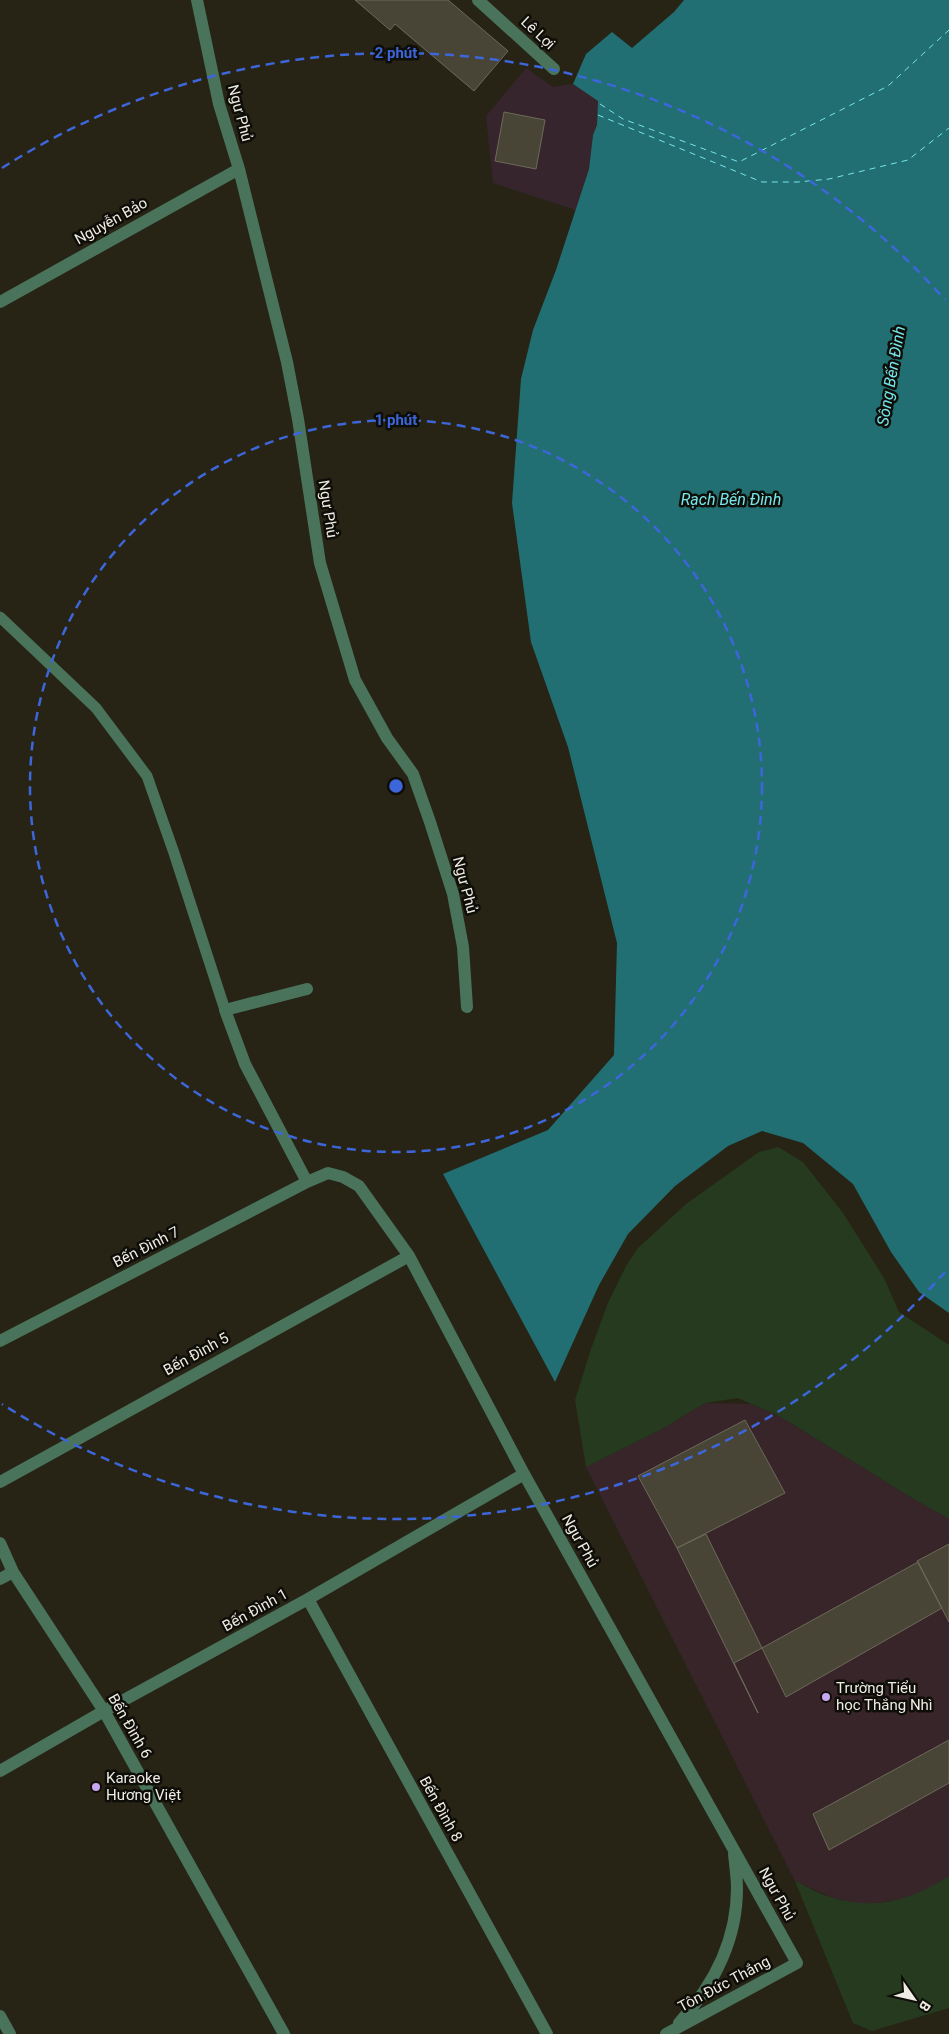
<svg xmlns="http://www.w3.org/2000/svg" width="949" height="2034" font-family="Roboto,sans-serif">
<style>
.industrial{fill:#37252d}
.education{fill:#38252a}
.green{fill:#253a1e}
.water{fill:#226f73}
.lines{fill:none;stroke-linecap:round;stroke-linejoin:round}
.ferry{stroke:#75e6ec;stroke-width:1;stroke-dasharray:6 5;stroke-linecap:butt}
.building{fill:#484536;stroke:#6d6a5a}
.service{stroke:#4a735b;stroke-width:11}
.minor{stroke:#4a735b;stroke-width:12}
.ring{fill:none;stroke:#3c66da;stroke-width:2.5;stroke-dasharray:9 6}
.poi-dot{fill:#c8a6ef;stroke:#0e0d07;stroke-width:2}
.labels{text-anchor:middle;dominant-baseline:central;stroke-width:5;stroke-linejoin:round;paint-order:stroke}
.street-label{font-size:15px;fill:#eeece3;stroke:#0e0d07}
.poi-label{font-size:15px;fill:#eeece3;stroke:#0e0d07;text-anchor:start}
.water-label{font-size:16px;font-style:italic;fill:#75e6ec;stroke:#0e0d07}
.centre{fill:#3c66da;stroke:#0e0d07;stroke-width:2.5}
.ring-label{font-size:15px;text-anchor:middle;font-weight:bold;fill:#3c66da;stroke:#0e0d07;stroke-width:5;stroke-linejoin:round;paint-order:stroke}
</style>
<rect width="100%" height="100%" fill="#272416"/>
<path class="industrial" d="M526,68L553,87L573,84L598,101L597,125L593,135L589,169L576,210L493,183L486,116Z"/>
<path class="education" d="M705,1403L751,1404L781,1417L912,1498L949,1519V1876L925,1891L898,1900L862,1905L833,1898L795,1881L586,1467L662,1429Z"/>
<path class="green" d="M778,1147L803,1162L843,1213L884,1278L899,1312L949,1345V1519L912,1498L781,1417L738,1398L705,1403L662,1429L586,1467L575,1400L591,1349L608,1303L626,1266L638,1248L686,1204L759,1152Z
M949,1876V2008L872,2031L853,2023L795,1881C808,1887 821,1895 834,1898C878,1911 912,1899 949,1876Z"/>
<path class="water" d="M684,0H949V1313L919,1292L891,1252L853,1184L803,1143L762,1131L728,1146L675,1186L628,1234L599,1285L555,1382L443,1174L548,1130L614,1055L617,943L568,747L531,642L512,503L521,379L533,330L556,270L589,169L593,135L597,125L598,101L573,84L586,54L612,32L632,48L674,12Z"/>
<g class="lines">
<path class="ferry" d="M600,104L623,119L739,162L888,86L949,30
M598,115L762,182H798L829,179L908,160L949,128"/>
</g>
<path class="building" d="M355,0H448L508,51L474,91L395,24L390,30Z
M504,112L545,120L536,169L495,161Z
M745,1420L785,1493L677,1548L638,1476Z
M706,1534L762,1648L734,1663L758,1713L677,1548Z
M949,1544V1622L917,1561Z
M918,1562L942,1608L786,1697L762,1648Z
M949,1740V1783L829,1850L813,1814Z"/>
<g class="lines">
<path class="service" d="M0,617L96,708L147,776L174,853L225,1010"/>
<path class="minor" d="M197,0L219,104L239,169L287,362L298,419L320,563L355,680L387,738L413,774L430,822L453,894L463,947L467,1007
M478,0L554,69
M0,302L239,169
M307,1182L245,1064L225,1010L307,989
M0,1341L307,1182L328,1173L343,1177L359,1186L409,1256L524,1474L797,1963L666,2034
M0,1482L409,1256
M0,1543L13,1572L104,1711L284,2034
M0,1579L13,1572
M308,1599L547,2034
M0,1771L104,1711L308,1599L524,1474
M0,2016L10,2034
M679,2023C713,1986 737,1940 737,1888C737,1877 735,1865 734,1854"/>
</g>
<g class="ring">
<circle cx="396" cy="786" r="366"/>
<path d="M945 1272A733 733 0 0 1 2 1404M2 168A733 733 0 0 1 945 300"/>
</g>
<g class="poi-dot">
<circle cx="826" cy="1697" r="5"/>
<circle cx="96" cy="1787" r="5"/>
</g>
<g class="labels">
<g class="street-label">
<text transform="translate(538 33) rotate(43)">Lê Lợi</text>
<text transform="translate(240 113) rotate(75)">Ngư Phủ</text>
<text transform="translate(111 221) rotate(-29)">Nguyễn Bảo</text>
<text transform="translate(328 509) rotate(81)">Ngư Phủ</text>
<text transform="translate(465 885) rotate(75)">Ngư Phủ</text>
<text transform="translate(146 1247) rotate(-27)">Bến Đình 7</text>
<text transform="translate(196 1354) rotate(-29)">Bến Đình 5</text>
<text transform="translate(580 1541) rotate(61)">Ngư Phủ</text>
<text transform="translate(255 1610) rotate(-29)">Bến Đình 1</text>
<text transform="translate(130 1726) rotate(60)">Bến Đình 6</text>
<text transform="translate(441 1809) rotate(61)">Bến Đình 8</text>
<text transform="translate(777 1894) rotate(61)">Ngư Phủ</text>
<text transform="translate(724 1984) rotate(-28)">Tôn Đức Thắng</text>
</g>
<g class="poi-label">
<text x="836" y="1688">Trường Tiểu<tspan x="836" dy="17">học Thắng Nhì</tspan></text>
<text x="106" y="1778">Karaoke<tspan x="106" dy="17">Hương Việt</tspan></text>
</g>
<g class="water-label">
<text transform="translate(891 376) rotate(-80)">Sông Bến Đình</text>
<text x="731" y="499">Rạch Bến Đình</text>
</g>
</g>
<circle cx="396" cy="786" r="8" class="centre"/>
<g class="ring-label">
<text x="396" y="58">2 phút</text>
<text x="396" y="425">1 phút</text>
</g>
<g transform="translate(914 1999) rotate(124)" stroke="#0e0d07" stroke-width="4" paint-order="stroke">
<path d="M0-4L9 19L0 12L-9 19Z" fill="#eeece3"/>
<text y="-8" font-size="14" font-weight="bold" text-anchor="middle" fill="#eeece3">B</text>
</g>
</svg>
